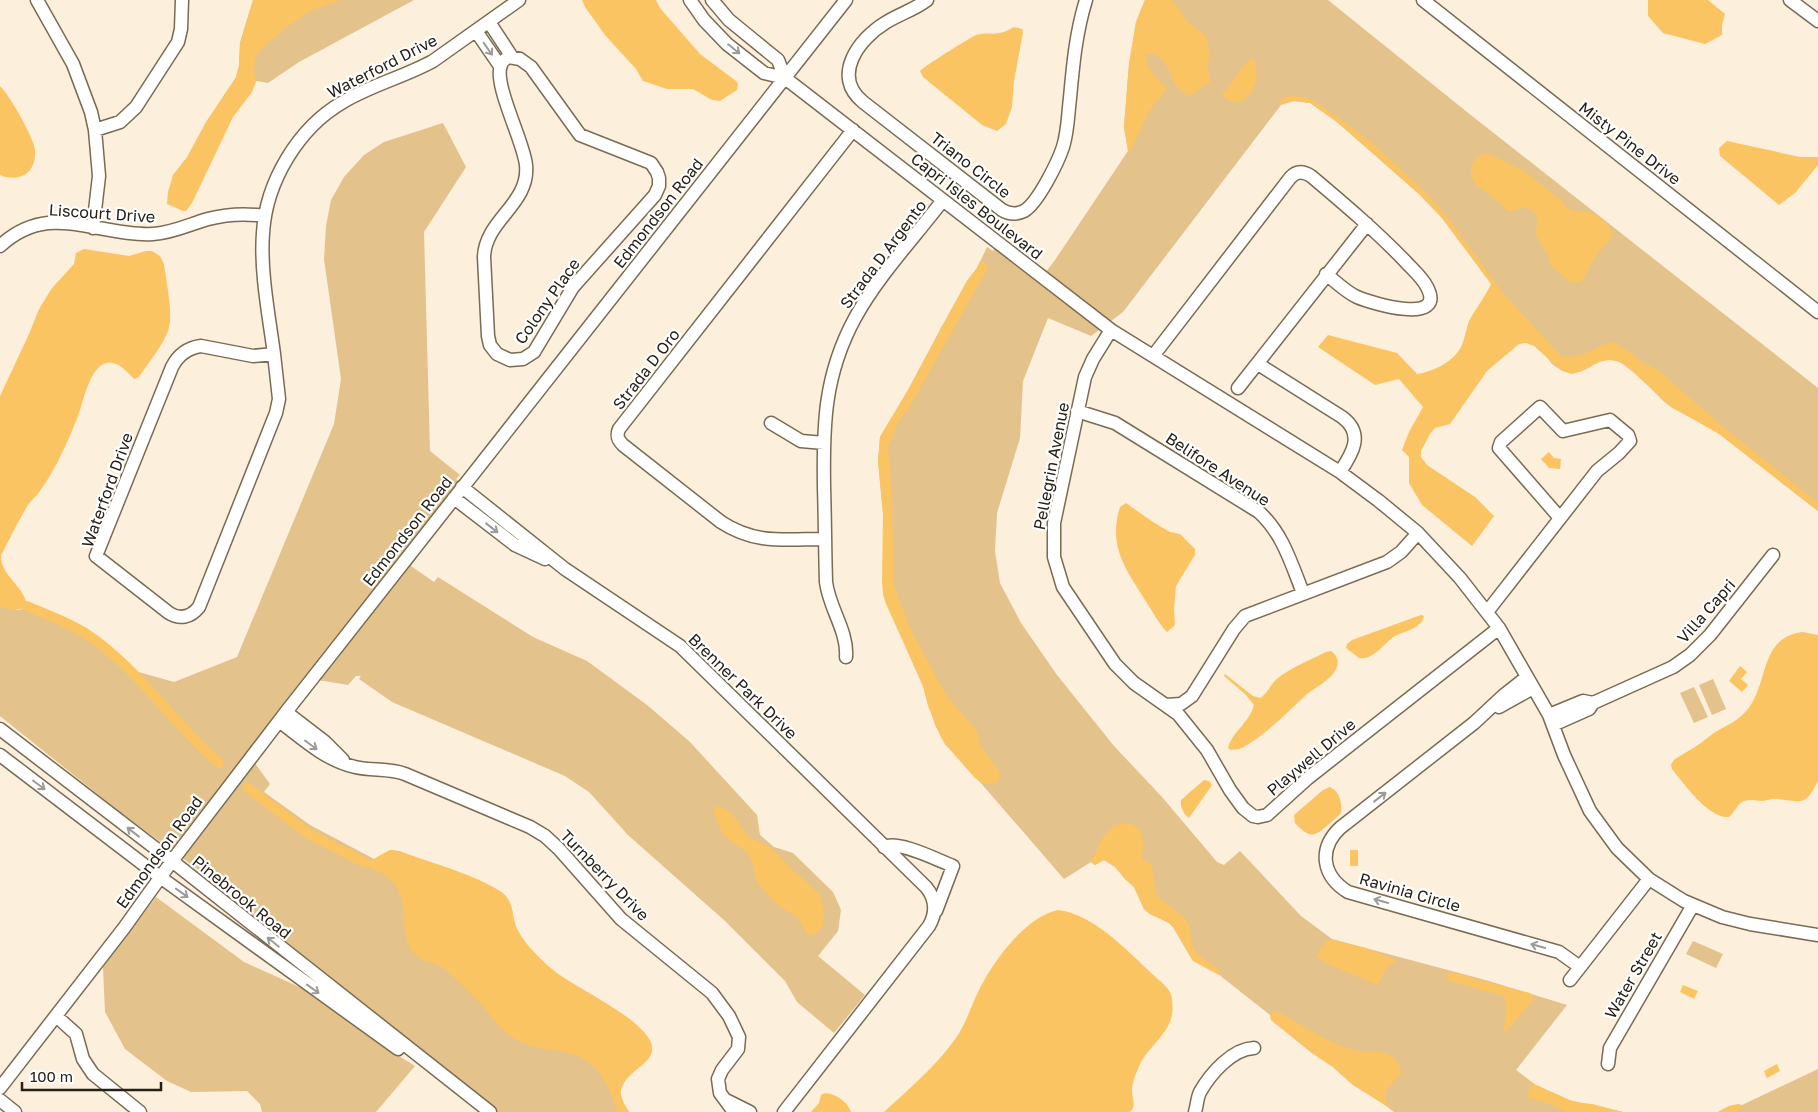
<svg xmlns="http://www.w3.org/2000/svg" width="1818" height="1112" font-family="'Golos Text',sans-serif">
<style>
.green{fill:#e3c28b}
.water{fill:#fbc463}
.lines{fill:none;stroke-linecap:round;stroke-linejoin:round}
.canal{stroke:#fbc463;stroke-width:10}
.minor-casing{stroke:#796b54;stroke-width:15}
.minor{stroke:#fff;stroke-width:12}
.oneway{stroke:#9d9b97}
.labels{text-anchor:middle;dominant-baseline:central;stroke-width:4.5;stroke-linejoin:round;paint-order:stroke}
.street-label{font-size:16px;fill:#262017;stroke:#fff}
</style>
<rect width="100%" height="100%" fill="#fcefdb"/>
<path class="green" d="M253,0H414L299,62L268,83L236,77L239,66L240,43Z
M1145,0H1328L1467,112L1818,388V511C1785,486 1754,460 1721,435C1706,424 1687,417 1671,407C1654,395 1638,370 1619,362C1593,350 1585,389 1552,364L1442,218L1420,195L1337,122L1310,103L1294,101L1281,105L1123,312L1091,336L1048,318L1023,381L1020,438L997,513L995,551L1000,583L1021,623L1057,675L1114,746L1162,797L1217,862L1224,865L1240,851L1301,916L1332,939L1489,981L1567,1005L1516,1070L1536,1085L1569,1100L1623,1112H1394L1377,1099L1353,1085L1333,1067L1312,1053L1271,1020L1270,1015L1213,970L1193,961L1173,927L1169,923L1150,914L1144,909L1134,887L1125,879L1115,867L1104,860L1095,865L1091,862L1064,879L980,782L945,744L935,725L923,686L883,594V514L878,461L880,437L908,390L942,326L967,281L977,268L987,247L993,251L995,247L1039,281L1055,260L1128,151L1124,127L1129,64L1136,22Z
M443,123L466,167L424,232L430,451L460,475L456,479L459,482L173,851L116,809L0,716V606L19,610L27,606L69,624L83,632L128,669L174,682L237,657L334,424L341,379L324,259L326,226L331,200L344,177L364,155L384,142Z
M446,516L411,566L434,582L438,577L533,637L587,661L647,705L690,742L757,815L760,835L774,847L793,853L833,892L841,910L838,931L818,956L865,995L834,1033L797,1002L785,981L725,921L628,835L589,792L565,776L392,702L359,679L361,676H356L348,685L318,680Z
M1713,679L1726,709L1712,715L1699,685Z
M1694,687L1708,717L1694,723L1680,693Z
M254,762L270,784L264,792L310,825L374,859L390,850L399,851C430,863 475,875 501,892C515,902 511,916 517,929C525,945 541,961 555,972C575,987 650,1023 652,1047C653,1061 637,1067 629,1075C625,1080 622,1086 620,1092L623,1102L629,1112H498L285,945L226,890L181,857Z
M156,897L244,962L308,991L386,1048L415,1066L376,1112H262L260,1104L247,1091L191,1092L167,1081L125,1049L105,1012L103,967Z
M1693,941L1723,954L1716,968L1686,954Z
M1818,1069V1112H1718C1726,1108 1733,1103 1742,1105Z"/>
<path class="water" d="M253,0H342L310,11L284,29L259,51L255,60L254,71L256,82L252,92L233,117L192,203L186,211H183L167,204L168,192L173,175L187,157L206,122L236,77L239,66L240,43Z
M582,0H656L660,8L700,54L736,81L738,84L737,90L720,101L712,100L693,89H667L643,81L636,69L605,35L585,7Z
M1145,0H1172L1189,23L1206,36L1210,56L1207,64L1211,81L1188,97C1184,93 1179,89 1176,85C1168,73 1166,52 1147,54C1142,67 1160,80 1167,89L1149,111L1130,152L1128,151L1124,127L1129,64L1136,22Z
M1648,0H1708L1725,14L1722,25V35L1705,44L1663,33L1648,16Z
M1014,27L1022,29L1023,32L1014,81L1012,107L1006,124L997,131L982,125L923,77L920,71C923,67 971,37 976,35C992,31 996,38 1014,27Z
M1252,58L1255,60C1256,67 1258,74 1256,81C1253,93 1243,105 1231,101C1226,99 1224,99 1222,94C1234,83 1239,67 1252,58Z
M0,86C9,94 34,138 35,150C36,160 32,173 22,176C15,179 7,178 0,175Z
M1289,96L1305,97L1312,100L1339,118L1372,143L1425,192L1446,215L1502,292L1561,356C1586,360 1592,346 1613,342L1633,354L1640,361L1658,370L1722,426L1818,503V511L1719,434L1670,406L1633,372L1619,361L1609,360L1599,362L1582,371L1572,374L1562,371L1534,346L1526,343L1519,344L1487,371L1450,424L1435,428L1430,434L1421,451V457L1427,465L1475,497L1494,516L1472,546L1422,505L1409,483V457L1402,450L1409,432L1423,407L1399,379L1375,385L1318,347L1328,335L1397,353L1417,374C1434,371 1452,363 1461,347C1465,339 1466,329 1469,321C1476,308 1485,297 1491,284L1442,218L1420,195L1368,149L1337,122L1310,103L1294,101L1281,104L1278,101Z
M1727,141L1800,157H1818V165L1795,193L1779,205L1720,156L1719,148Z
M1488,153L1524,171L1562,201C1570,215 1579,209 1591,213C1600,215 1611,227 1613,236L1599,251L1582,281L1573,283L1566,279L1549,263L1550,258L1535,234C1539,219 1539,210 1522,207L1517,210L1508,211C1501,205 1494,198 1487,193C1484,190 1480,189 1477,186C1466,172 1470,156 1488,153Z
M84,249L129,256L146,251H152L160,256L164,264C166,280 173,312 169,327C166,342 148,363 139,377L134,379C126,371 115,357 102,365C89,372 83,402 78,416C68,441 56,469 40,491C37,496 31,500 28,505C18,521 10,539 1,555C0,576 25,586 27,606C17,612 9,610 0,606V396L29,334L39,309L52,288L74,264L76,253Z
M980,261L989,266L910,406L898,422L888,447L892,502L894,585L909,626L943,690L956,707L975,728L978,734L980,745L998,769L1000,775L998,780L995,783L988,784L980,782L975,778L945,744L940,735L928,706L923,686L886,604L883,594L882,582L883,514L878,461L880,437L908,390L967,281L977,268Z
M1549,452L1554,458L1561,459L1560,469L1549,468L1541,459Z
M1126,503L1153,522L1170,532L1180,534L1195,549V555L1176,586L1174,609L1175,625L1167,632C1158,623 1152,610 1145,600C1125,568 1108,546 1120,507Z
M1421,615L1424,616C1421,630 1402,631 1392,638C1382,646 1373,660 1359,658L1346,648L1347,644L1352,640Z
M1802,632L1818,635V781C1805,806 1804,802 1778,799C1772,798 1767,801 1762,801C1756,801 1748,799 1742,802C1737,805 1734,813 1729,817C1709,819 1684,784 1672,769L1671,764L1675,759C1684,754 1693,748 1701,743C1706,739 1712,734 1717,731C1728,725 1739,720 1748,709C1769,683 1759,638 1802,632Z
M1331,651C1337,655 1339,661 1337,667C1332,680 1315,687 1305,696C1285,714 1266,735 1242,748C1238,750 1234,749 1231,750L1228,748C1232,732 1250,722 1254,705L1246,695L1224,676L1225,674L1253,696L1260,698C1268,694 1270,684 1278,678C1292,667 1310,660 1326,652Z
M1740,666L1747,672L1741,679L1748,685L1742,692L1729,681Z
M1204,780L1209,781L1212,785L1189,818C1184,815 1180,807 1181,800Z
M1330,787C1340,792 1342,802 1341,813C1338,817 1333,820 1329,824C1314,838 1309,838 1295,823L1294,815L1323,790Z
M717,806L723,808L733,815L749,837L770,848L820,895L824,910L823,925L817,933L809,936L797,917L779,906L762,889L755,877L752,862L747,852L728,839L722,832L714,814V808Z
M1123,823C1147,825 1143,840 1142,859L1151,864L1157,896L1185,918L1189,925L1192,945L1196,953L1219,970V975L1193,961L1173,927L1169,923L1150,914L1144,909L1134,887L1125,879L1116,867L1104,860L1095,865L1091,862L1103,837L1113,826Z
M390,850L399,851C431,863 474,874 501,892C515,902 511,916 517,929C523,942 536,954 546,964C572,989 638,1013 651,1043C660,1064 618,1072 621,1095C622,1101 626,1107 629,1112H618C605,1077 596,1056 555,1050C540,1048 525,1046 512,1037C499,1029 491,1015 481,1004C470,992 457,980 445,969C435,961 427,964 418,957C394,937 414,897 388,877C381,872 372,869 364,865L367,860L374,859Z
M1350,850H1358V866H1350Z
M1058,910C1092,914 1125,948 1148,970C1155,977 1165,984 1170,992C1173,999 1173,1008 1172,1015C1168,1036 1145,1049 1138,1069C1135,1075 1132,1084 1132,1091C1132,1099 1137,1105 1130,1112H884C909,1089 936,1066 956,1038C967,1022 972,1003 981,986C996,958 1026,917 1058,910Z
M1328,939L1366,948L1396,960L1386,969L1378,985L1332,966L1316,957Z
M1450,972L1530,993L1534,999L1505,1033L1504,1030L1506,1008L1505,999L1503,996L1450,981L1446,977Z
M1683,985L1698,991L1694,999L1680,992Z
M1274,1011L1281,1013C1303,1026 1325,1041 1350,1049C1363,1053 1380,1049 1391,1056C1397,1060 1400,1066 1401,1073C1392,1086 1377,1091 1391,1109L1353,1085L1333,1067L1312,1053L1271,1020L1270,1015Z
M1777,1064L1780,1071L1767,1078L1764,1071Z
M1536,1085L1574,1102L1592,1104L1623,1112H1568L1547,1103L1529,1098L1527,1095L1531,1086Z
M825,1093C836,1094 847,1101 851,1112H811L819,1103L821,1095Z
M1739,1104L1742,1106L1736,1112H1718L1729,1106Z"/>
<g class="lines">
<path class="canal" d="M27,606C45,614 65,621 82,631C136,665 171,722 219,763
M248,788L309,834L366,863"/>
<defs>
<path id="minor" d="M37,0L73,64L91,112L95,130L99,176L93,228
M690,0L704,20L727,44L764,73L785,78L1111,330L1340,472L1379,501L1418,533L1460,578L1499,628L1549,715L1564,755L1590,811L1617,848L1649,879L1684,901L1722,917L1750,924L1818,935
M712,0L729,20L778,60L785,78
M927,0C914,10 899,14 885,23C859,39 831,76 863,102L1002,210C1009,214 1016,215 1024,211C1038,203 1058,162 1063,147C1068,131 1068,114 1070,98C1073,65 1076,32 1086,0
M1423,0L1818,312
M1790,0L1818,21
M489,22L512,57
M476,31L500,66
M509,57L520,59L531,67L580,135L651,163L657,172L659,178V186L655,195L573,287L534,352L523,359L510,360L497,354L490,345L488,336L484,257C485,220 530,204 526,165C524,142 493,84 501,65C502,61 505,59 509,57Z
M95,130L120,122L136,107L178,42L181,29L182,0
M0,246C13,234 30,225 48,223C80,220 119,236 153,234C173,233 190,224 208,219C227,214 245,213 265,216
M1111,330L1093,359L1085,377L1054,523V557L1063,587L1115,664L1134,683L1178,714L1207,750L1230,790L1243,808L1253,816L1258,817L1267,815L1308,778L1499,628
M201,346L253,356L274,354L279,399L276,413L199,607C191,617 180,620 169,613L96,556L172,367C178,355 187,348 201,346Z
M274,354C269,316 260,271 263,233C266,182 298,128 343,102C371,85 404,77 433,61L519,0
M1153,356L1290,178C1296,171 1303,171 1311,176C1343,203 1375,230 1405,261C1412,269 1422,277 1427,287C1447,326 1371,303 1357,297C1346,292 1336,282 1326,274
M1258,364L1342,417C1365,434 1352,454 1340,472
M1238,388L1367,224
M1077,411L1115,423L1259,512C1283,534 1291,563 1303,593
M771,423L801,441L824,443
M462,487L565,569L680,646L926,887C936,899 937,912 929,926L784,1112
M454,498L515,545L545,559
M825,539C786,539 756,545 721,522L623,445C618,440 616,436 619,429L853,130
M1487,612L1597,471L1619,453L1630,441L1628,435L1610,420L1563,431L1540,407L1501,442L1499,448L1560,518
M846,657C848,631 829,608 826,582C825,550 825,519 824,487C823,425 824,375 855,318C878,276 914,238 943,200
M1527,677L1503,696L1474,723L1340,828C1318,849 1322,876 1348,892L1559,952L1580,967
M1166,705L1181,704L1192,696L1234,629L1245,616L1387,562L1401,552L1418,533
M1499,707L1533,688
M286,712L325,742L343,760
M1549,715L1583,701L1593,703
M279,721C303,739 325,760 355,767C372,771 389,768 405,774L530,827L545,836L559,849L621,919L712,993L729,1016L739,1037L738,1049L722,1070L718,1079L720,1093L734,1112
M1553,725L1589,709L1593,703L1673,667L1690,655L1710,635L1773,555
M0,729L172,861L490,1112
M0,755L160,877L398,1049
M884,847C899,840 937,860 953,866L936,911
M1570,980L1649,879
M56,1016L76,1034L83,1059L93,1074L140,1112
M1608,1064L1610,1048L1693,905
M0,1088L124,928L172,861L286,712L846,0
M0,1100L15,1112
M728,1101L750,1112
M1195,1112C1197,1106 1197,1098 1200,1092C1211,1073 1232,1049 1254,1048"/>
</defs>
<use href="#minor" class="minor-casing"/>
<use href="#minor" class="minor"/>
</g>
<defs><path id="oneway-shaft" d="M-6 0H5M1.5-3L5.5 0L1.5 3" fill="none" stroke-width="1.6" stroke-linecap="round" stroke-linejoin="round" transform="scale(1.25)"/></defs>
<g class="oneway">
<use href="#oneway-shaft" transform="translate(488 49) rotate(55)"/>
<use href="#oneway-shaft" transform="translate(734 49) rotate(39)"/>
<use href="#oneway-shaft" transform="translate(492 528) rotate(38)"/>
<use href="#oneway-shaft" transform="translate(311 745) rotate(37)"/>
<use href="#oneway-shaft" transform="translate(39 785) rotate(37)"/>
<use href="#oneway-shaft" transform="translate(1380 797) rotate(-38)"/>
<use href="#oneway-shaft" transform="translate(133 832) rotate(-142)"/>
<use href="#oneway-shaft" transform="translate(182 893) rotate(36)"/>
<use href="#oneway-shaft" transform="translate(1381 901) rotate(-164)"/>
<use href="#oneway-shaft" transform="translate(273 942) rotate(-141)"/>
<use href="#oneway-shaft" transform="translate(1538 946) rotate(-164)"/>
<use href="#oneway-shaft" transform="translate(313 989) rotate(36)"/>
</g>
<g class="labels">
<g class="street-label">
<text transform="translate(382 66) rotate(-27)">Waterford Drive</text>
<text transform="translate(1630 143) rotate(38)">Misty Pine Drive</text>
<text transform="translate(971 165) rotate(38)">Triano Circle</text>
<text transform="translate(977 206) rotate(38)">Capri Isles Boulevard</text>
<text transform="translate(102 213) rotate(4)">Liscourt Drive</text>
<text transform="translate(658 213) rotate(-52)">Edmondson Road</text>
<text transform="translate(883 254) rotate(-53)">Strada D Argento</text>
<text transform="translate(547 301) rotate(-55)">Colony Place</text>
<text transform="translate(646 369) rotate(-52)">Strada D Oro</text>
<text transform="translate(1051 466) rotate(-79)">Pellegrin Avenue</text>
<text transform="translate(1218 469) rotate(33)">Belifore Avenue</text>
<text transform="translate(107 490) rotate(-70)">Waterford Drive</text>
<text transform="translate(407 531) rotate(-52)">Edmondson Road</text>
<text transform="translate(1706 611) rotate(-49)">Villa Capri</text>
<text transform="translate(743 686) rotate(44)">Brenner Park Drive</text>
<text transform="translate(1311 757) rotate(-40)">Playwell Drive</text>
<text transform="translate(159 852) rotate(-54)">Edmondson Road</text>
<text transform="translate(605 875) rotate(46)">Turnberry Drive</text>
<text transform="translate(1410 892) rotate(16)">Ravinia Circle</text>
<text transform="translate(242 897) rotate(39)">Pinebrook Road</text>
<text transform="translate(1633 975) rotate(-60)">Water Street</text>
</g>
</g>
<path d="M22 1082v8h139v-8" fill="none" stroke="#262017" stroke-width="2.5"/>
<text x="30" y="1082" font-size="15" fill="#262017" stroke="#ffffff" stroke-width="4" paint-order="stroke">100 m</text>
</svg>
